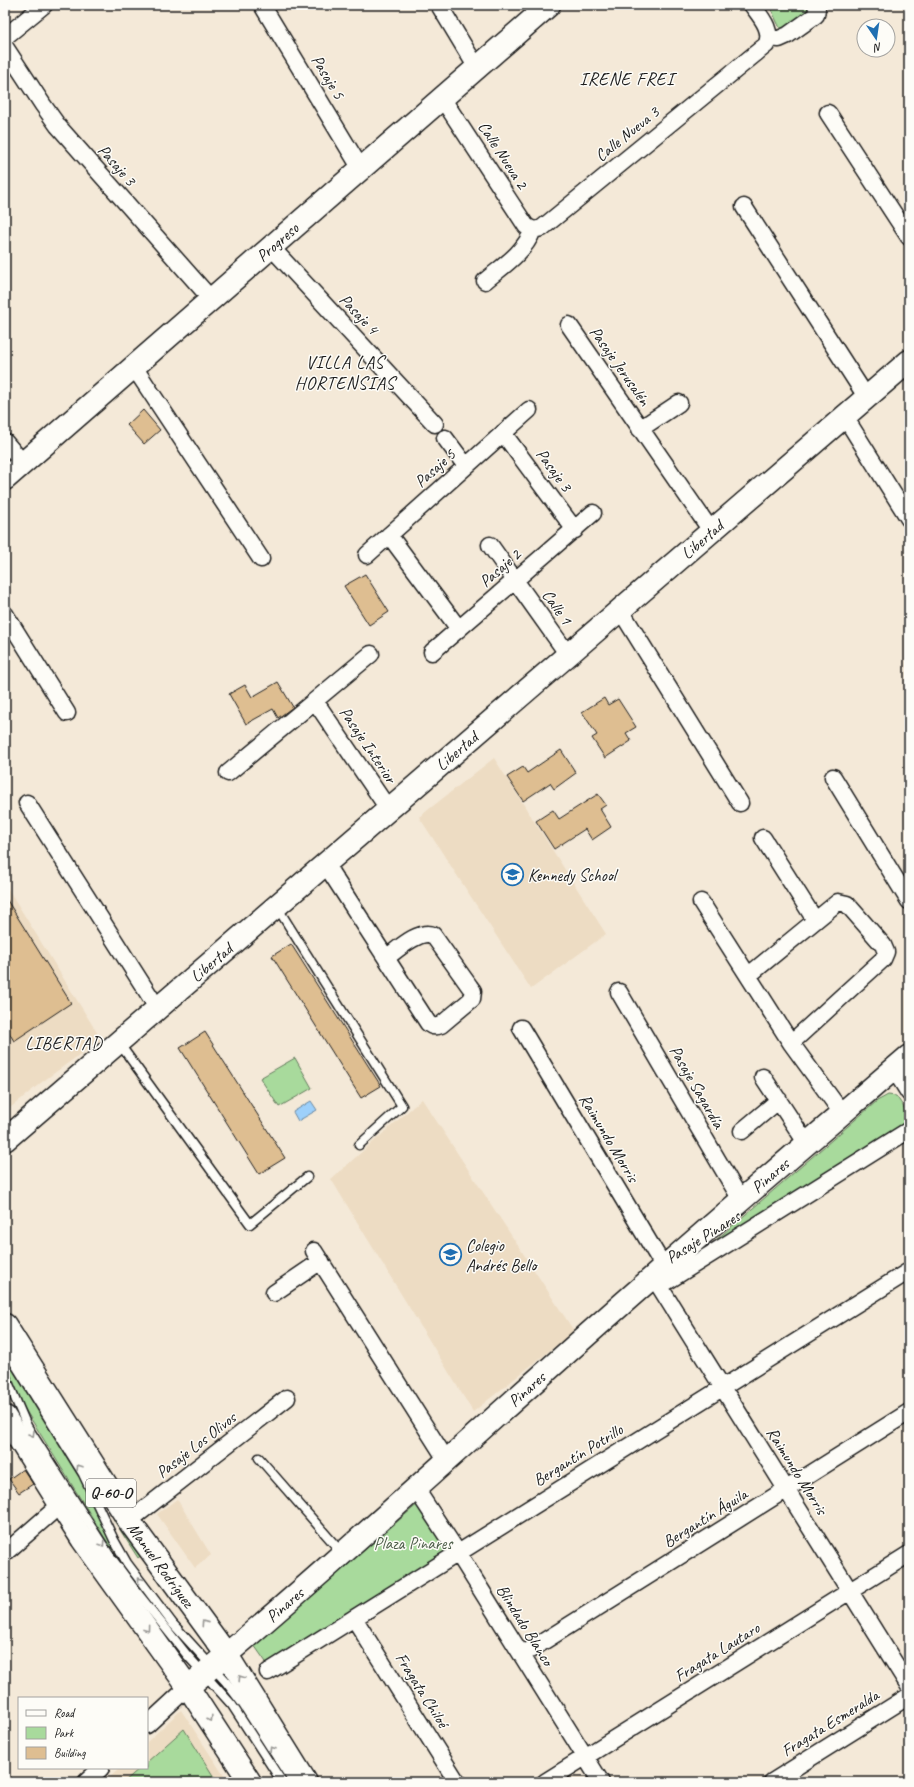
<svg xmlns="http://www.w3.org/2000/svg" width="914" height="1787" font-family="Caveat,sans-serif">
<style>
.built{fill:#eddcc3}
.green{fill:#a8da9c;stroke:#627b5c}
.water{fill:#9dd0fb;stroke:#6988a2}
.building{fill:#debe91;stroke:#1c1c1c}
.lines{fill:none;stroke-linecap:round;stroke-linejoin:round}
.lane-casing{stroke:#1c1c1c;stroke-width:11}
.street-casing{stroke:#1c1c1c;stroke-width:19}
.secondary-casing{stroke:#1c1c1c;stroke-width:25}
.primary-casing{stroke:#1c1c1c;stroke-width:25}
.lane{stroke:#fdfcf7;stroke-width:8}
.street{stroke:#fdfcf7;stroke-width:16}
.secondary{stroke:#fdfcf7;stroke-width:22}
.primary{stroke:#fdfcf7;stroke-width:22}
.oneway{stroke:#989794}
.labels{text-anchor:middle;dominant-baseline:central;stroke-width:3;stroke-linejoin:round;paint-order:stroke}
.shield{fill:#fdfcf7;stroke:#605f5e;stroke-width:1}
.shield-label{font-size:16px;font-weight:bold;fill:#1c1c1c}
.street-label{font-size:17px;fill:#1c1c1c;stroke:#fdfcf7}
.poi-label{font-size:17px;fill:#1c1c1c;stroke:#fdfcf7;text-anchor:start}
.park-label{font-size:17px;fill:#4d5e49;stroke:#fdfcf7}
.neighbourhood-label{font-size:18px;letter-spacing:1px;fill:#1c1c1c;stroke:#fdfcf7}
</style>
<rect width="100%" height="100%" fill="#f4e9d8"/>
<filter id="ink" filterUnits="userSpaceOnUse"><feTurbulence type="fractalNoise" baseFrequency=".025" numOctaves="2"/><feDisplacementMap in="SourceGraphic" scale="8" xChannelSelector="R" yChannelSelector="G"/><feConvolveMatrix kernelMatrix="1 2 1 2 8 2 1 2 1" color-interpolation-filters="sRGB"/></filter>
<g filter="url(#ink)">
<path class="built" d="M494,758L606,934L531,989L419,817Z
M5,884L101,1039L42,1082L5,1112Z
M422,1099L574,1331L473,1412L331,1179Z
M5,1436L13,1448L5,1455Z
M177,1499L211,1555L195,1568L157,1514Z
M181,1710L228,1782H105L120,1768H147V1742Z"/>
<path class="green" d="M769,5H821L826,13L787,43Z
M295,1058L312,1088L279,1107L260,1078Z
M888,1095L896,1096C902,1104 909,1114 909,1124L694,1259L877,1101Z
M5,1356L79,1474L111,1540L113,1551L23,1406L5,1364Z
M106,1502L143,1554L138,1558L115,1522Z
M420,1502L447,1548L446,1552L268,1665L254,1645Z
M184,1729L217,1782H124L140,1768H147V1762Z"/>
<path class="water" d="M311,1101L317,1110L298,1121L293,1112Z"/>
<path class="building" d="M143,410L160,430L144,444L127,425Z
M365,574L389,612L369,625L344,586Z
M278,682L293,707L278,718L273,709L246,724L229,694L245,685L252,697Z
M604,698L608,705L618,699L636,727L626,733L631,741L605,758L592,738L597,735L582,712Z
M561,750L576,773L554,789L550,783L523,801L507,777L523,767L527,773Z
M598,794L606,805L600,809L611,827L592,840L585,829L554,849L536,821L553,810L559,819Z
M5,897L71,1003L14,1041L5,1026Z
M291,944L381,1086L361,1098L272,956Z
M205,1032L285,1158L259,1174L180,1048Z
M23,1469L33,1484L19,1493L9,1479Z"/>
<g class="lines">
<defs>
<path id="lane" d="M277,907L402,1106L359,1145
M119,1043L250,1224L307,1177
M5,1348L83,1474L114,1540L127,1563L173,1624L226,1682L242,1703L293,1782
M5,1375L27,1426L108,1553L136,1591L187,1655L232,1705L282,1782
M259,1458L342,1553"/>
<path id="street" d="M262,5L361,169
M439,5L477,68
M5,37L44,5
M769,38L779,39L788,35L816,15L817,9L816,5
M5,47L43,105L58,126L211,299
M442,98L526,226L533,230
M828,113L909,237
M744,207L867,398
M533,230L542,228L766,45C774,31 760,16 752,5
M271,247L435,424
M485,281C503,266 524,253 533,230
M569,325L712,532
M134,367L261,559
M845,417L909,519
M640,429L679,403
M503,433L575,530
M445,438L466,466
M5,442L23,463
M389,535L459,629
M490,545L569,656
M367,555L529,410
M621,611L740,803
M5,614L67,713
M432,652L593,513
M315,701L389,810
M228,773L371,654
M833,777L909,901
M27,803L158,1009
M763,838L815,920
M326,865L428,1023C432,1027 436,1027 441,1025L472,999L473,991L470,987L433,935C419,929 397,950 386,958
M701,902L791,1043L842,1113
M749,975L838,902L847,904L883,945L886,952L883,959L791,1043
M619,992L741,1200
M521,1028L664,1267
M894,1069L909,1093
M763,1077L807,1144
M742,1131L779,1100
M314,1251L447,1461
M653,1276L909,1686
M660,1286L909,1130
M274,1293L321,1261
M416,1489L458,1553L601,1782
M129,1521L287,1398
M5,1553L60,1505
M354,1618L457,1782
M522,1655L909,1412
M268,1672L909,1271
M147,1725L188,1687
M86,1782L101,1768
M545,1782L909,1554
M772,1782L909,1696"/>
<g id="secondary">
<path id="s1" d="M5,479L549,5"/>
<path id="s2" d="M5,1140L909,361"/>
<path id="s3" d="M188,1687C347,1554 498,1412 654,1276C738,1202 824,1129 909,1056"/>
</g>
<g id="primary">
<path id="s4" d="M5,1325L129,1521L227,1655L306,1782"/>
<path d="M5,1417L82,1539L188,1687L250,1782"/>
</g>
</defs>
<use href="#lane" class="lane-casing"/>
<use href="#street" class="street-casing"/>
<use href="#secondary" class="secondary-casing"/>
<use href="#primary" class="primary-casing"/>
<use href="#lane" class="lane"/>
<use href="#street" class="street"/>
<use href="#secondary" class="secondary"/>
<use href="#primary" class="primary"/>
</g>
<defs><path id="oneway-chevron" d="M-2-3.5L2.5 0L-2 3.5" fill="none" stroke-width="1.6" stroke-linecap="round" stroke-linejoin="round"/></defs>
<g class="oneway">
<use href="#oneway-chevron" transform="translate(32 1434) rotate(59)"/>
<use href="#oneway-chevron" transform="translate(79 1467) rotate(-122)"/>
<use href="#oneway-chevron" transform="translate(102 1544) rotate(56)"/>
<use href="#oneway-chevron" transform="translate(140 1580) rotate(-128)"/>
<use href="#oneway-chevron" transform="translate(204 1623) rotate(-125)"/>
<use href="#oneway-chevron" transform="translate(147 1629) rotate(54)"/>
<use href="#oneway-chevron" transform="translate(241 1678) rotate(-123)"/>
<use href="#oneway-chevron" transform="translate(210 1719) rotate(57)"/>
<use href="#oneway-chevron" transform="translate(272 1749) rotate(-122)"/>
</g>
</g>
<defs>
<symbol id="school-ring" viewBox="-11 -11 22 22"><circle r="9.5" fill="#fdfcf7" stroke="#1f6fb2" stroke-width="1.5"/><path d="M0-5L7-2L0 1L-7-2ZM-4 1L0 2.5L4 1V4Q0 6-4 4Z" fill="#1f6fb2"/></symbol>
</defs>
<g fill-rule="evenodd">
<use href="#school-ring" x="500" y="862" width="25" height="25"/>
<use href="#school-ring" x="438" y="1242" width="25" height="25"/>
</g>
<g class="labels">
<rect class="shield" x="86" y="1479" width="50" height="28" rx="3"/>
<g class="shield-label">
<text x="111" y="1493">Q-60-O</text>
</g>
<g class="street-label">
<text transform="translate(328 77) rotate(59)">Pasaje 5</text>
<text transform="translate(627 134) rotate(-39)">Calle Nueva 3</text>
<text transform="translate(503 155) rotate(57)">Calle Nueva 2</text>
<text transform="translate(117 165) rotate(49)">Pasaje 3</text>
<text stroke="none"><textPath href="#s1" startOffset="361">Progreso</textPath></text>
<text transform="translate(359 314) rotate(47)">Pasaje 4</text>
<text transform="translate(620 366) rotate(55)">Pasaje Jerusalén</text>
<text transform="translate(435 468) rotate(-42)">Pasaje 5</text>
<text transform="translate(554 470) rotate(54)">Pasaje 3</text>
<text stroke="none"><textPath href="#s2" startOffset="920">Libertad</textPath></text>
<text transform="translate(500 568) rotate(-41)">Pasaje 2</text>
<text transform="translate(557 607) rotate(55)">Calle 1</text>
<text transform="translate(368 745) rotate(56)">Pasaje Interior</text>
<text stroke="none"><textPath href="#s2" startOffset="596">Libertad</textPath></text>
<text stroke="none"><textPath href="#s2" startOffset="272">Libertad</textPath></text>
<text transform="translate(697 1087) rotate(60)">Pasaje Sagardía</text>
<text transform="translate(609 1138) rotate(59)">Raimundo Morris</text>
<text stroke="none"><textPath href="#s3" startOffset="775">Pinares</textPath></text>
<text transform="translate(703 1237) rotate(-32)">Pasaje Pinares</text>
<text stroke="none"><textPath href="#s3" startOffset="451">Pinares</textPath></text>
<text transform="translate(196 1445) rotate(-38)">Pasaje Los Olivos</text>
<text transform="translate(578 1455) rotate(-32)">Bergantín Potrillo</text>
<text transform="translate(797 1471) rotate(58)">Raimundo Morris</text>
<text transform="translate(705 1518) rotate(-32)">Bergantín Águila</text>
<text stroke="none"><textPath href="#s4" startOffset="286">Manuel Rodríguez</textPath></text>
<text stroke="none"><textPath href="#s3" startOffset="127">Pinares</textPath></text>
<text transform="translate(525 1625) rotate(58)">Blindado Blanco</text>
<text transform="translate(717 1652) rotate(-32)">Fragata Lautaro</text>
<text transform="translate(422 1690) rotate(58)">Fragata Chiloé</text>
<text transform="translate(830 1723) rotate(-32)">Fragata Esmeralda</text>
</g>
<g class="poi-label">
<text x="528" y="875">Kennedy School</text>
<text x="466" y="1245">Colegio<tspan x="466" dy="20">Andrés Bello</tspan></text>
</g>
<g class="park-label">
<text x="413" y="1543">Plaza Pinares</text>
</g>
<g class="neighbourhood-label">
<text x="627" y="79">IRENE FREI</text>
<text x="345" y="362">VILLA LAS<tspan x="345" dy="21">HORTENSIAS</tspan></text>
<text x="64" y="1043">LIBERTAD</text>
</g>
</g>
<rect width="914" height="1787" fill="none" stroke="#fdfcf7" stroke-width="20"/>
<rect x="10" y="10" width="894" height="1767" fill="none" stroke="#1c1c1c" stroke-width="1.5" filter="url(#ink)"/>
<rect x="18" y="1697" width="130" height="72" fill="#fdfcf7" stroke="#a3a29f"/>
<rect x="26" y="1710" width="20" height="6" fill="#fdfcf7" stroke="#a3a29f"/>
<text x="54" y="1717" font-size="12" fill="#1c1c1c">Road</text>
<rect x="26" y="1727" width="20" height="12" fill="#a8da9c" stroke="#a3a29f"/>
<text x="54" y="1737" font-size="12" fill="#1c1c1c">Park</text>
<rect x="26" y="1747" width="20" height="12" fill="#debe91" stroke="#a3a29f"/>
<text x="54" y="1757" font-size="12" fill="#1c1c1c">Building</text>
<g transform="translate(876 38) rotate(167)"><circle r="19" fill="#fdfcf7" stroke="#a3a29f"/>
<path d="M0-3L7 15L0 10L-7 15Z" fill="#1f6fb2"/>
<text y="-6" font-size="11" font-weight="bold" text-anchor="middle" fill="#1c1c1c">N</text>
</g>
</svg>
